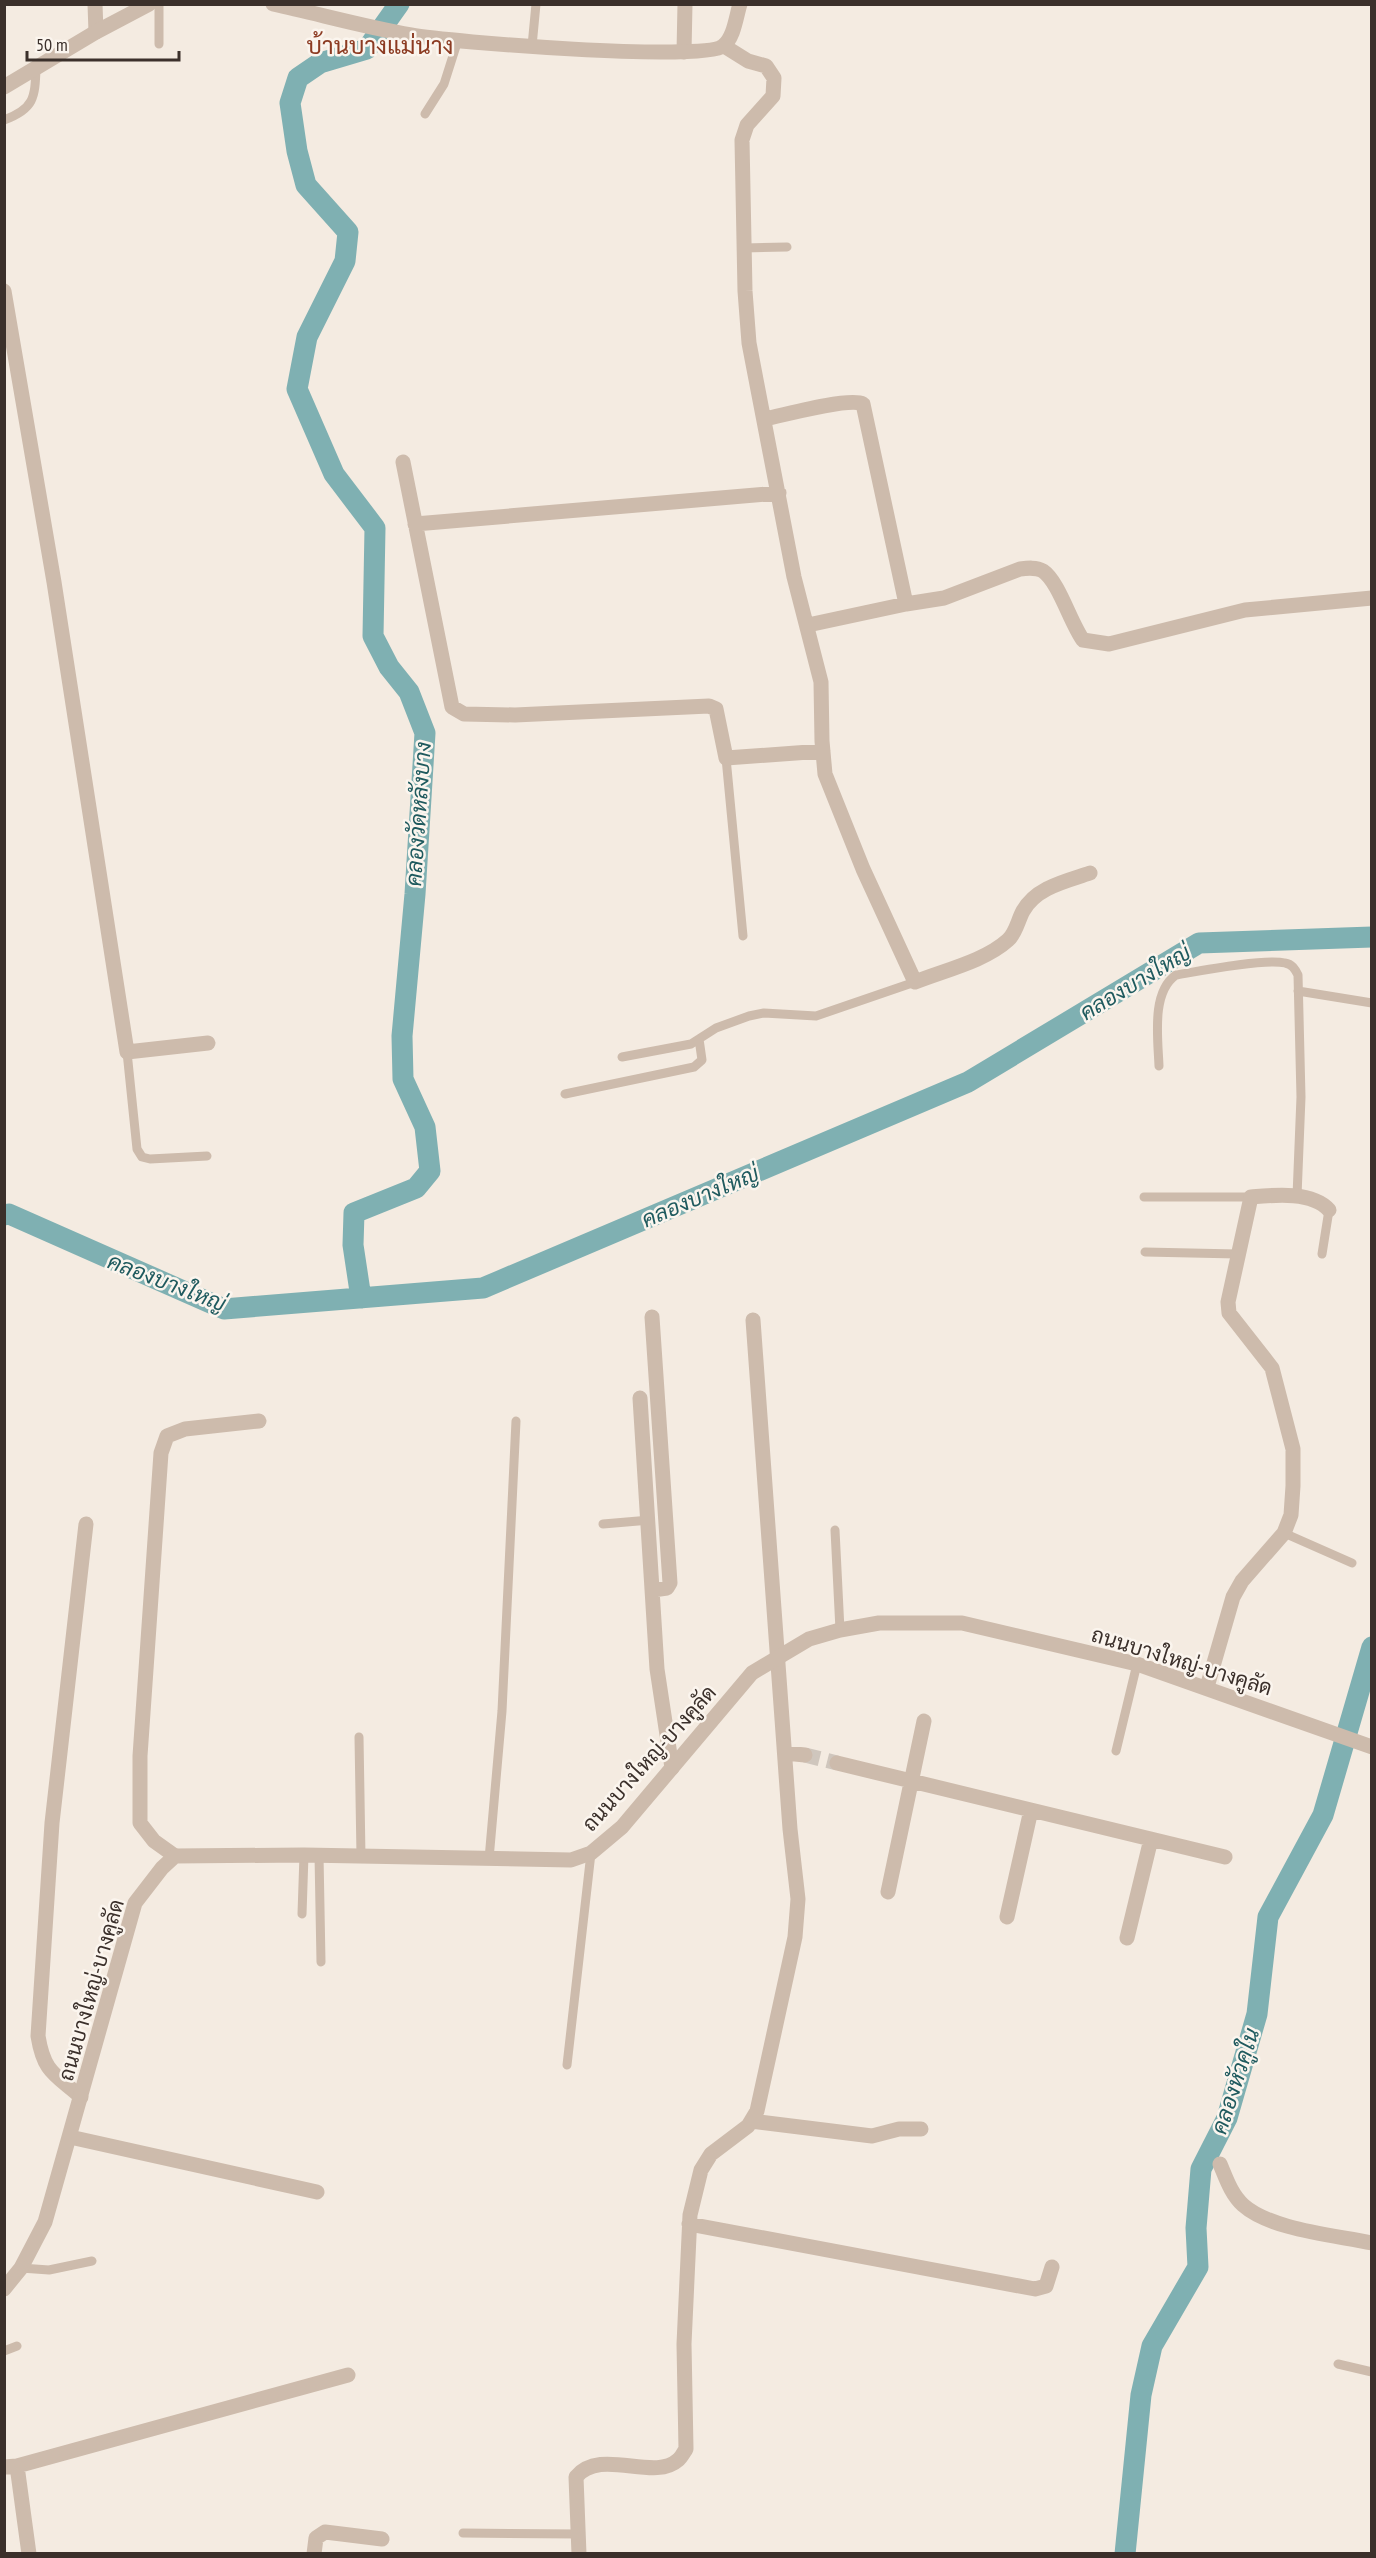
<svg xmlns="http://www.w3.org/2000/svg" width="1376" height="2558" font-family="'PT Sans Narrow',Sarabun,sans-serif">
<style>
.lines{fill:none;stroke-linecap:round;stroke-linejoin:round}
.canal{stroke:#7fb0b2;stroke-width:21}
.minor-tunnel{stroke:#cfc6bd;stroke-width:15;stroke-dasharray:15 8;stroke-linecap:butt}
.service{stroke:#cdbbac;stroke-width:9}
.minor{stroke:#cdbbac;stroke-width:15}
.tertiary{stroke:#cdbbac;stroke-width:15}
.labels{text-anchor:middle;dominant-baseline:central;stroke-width:5;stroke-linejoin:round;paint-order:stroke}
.street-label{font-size:21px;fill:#3b302b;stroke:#fbf5ee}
.water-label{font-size:22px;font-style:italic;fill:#1f5a5e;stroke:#fbf5ee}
.quarter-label{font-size:24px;fill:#8c3b22;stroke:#fbf5ee}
</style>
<rect width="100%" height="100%" fill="#f4ebe1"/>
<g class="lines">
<path class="canal" d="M4,1215L9,1214L224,1309L483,1288L968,1082L1199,943L1372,937
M361,1298L353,1245L354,1213L416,1188L430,1171L425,1127L403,1079L402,1036L415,894L425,733L409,692L389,667L373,636L375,528L334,474L297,389L307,337L345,261L348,232L306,185L297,151L290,103L298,78L320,63L367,49L399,4
M1125,2554L1141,2395L1152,2346L1198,2267L1196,2228L1201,2169L1227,2118L1257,2014L1268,1917L1323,1815L1372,1647"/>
<path class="minor-tunnel" d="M805,1755L837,1763"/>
<path class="service" d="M159,4V44
M532,46L536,4
M425,114L444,84L458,40
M4,120C34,109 35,98 36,68
M744,248L787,247
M726,758L743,936
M1298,991L1372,1003
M127,1052L137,1149L142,1157L150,1159L207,1156
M622,1057L691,1044L716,1028L749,1016L764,1013L816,1016L915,982
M1159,1066C1158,1039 1151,992 1176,975C1199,971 1265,958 1285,963C1292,964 1295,969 1298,975L1301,1097L1297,1196
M565,1094L694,1067L702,1060L699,1039
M1144,1197H1251
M1145,1252L1237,1254
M1322,1254L1329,1210
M603,1524L650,1520
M835,1530L840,1630
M1284,1533L1352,1563
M359,1737L361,1856
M1116,1751L1137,1664
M319,1855L321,1962
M489,1859L502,1711L516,1421
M302,1914L304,1855
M567,2065L591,1853
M21,2268L49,2270L92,2261
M4,2351L17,2346
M1338,2364L1372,2372
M463,2533L578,2534"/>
<path class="minor" d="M95,4L96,32
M724,46L748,61L766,66L774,78L773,96L747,125L742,140L745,291L749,343L794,577L821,682L822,741L825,774L863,869L915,982C945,970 985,961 1008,940C1016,933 1018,920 1023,911C1036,887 1067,881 1090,873
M684,52L685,4
M4,291L54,582L127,1052L208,1043
M765,419C783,415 850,397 863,404L906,604L808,625
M403,462L452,707L464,714L515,715L709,706L716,709L726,758L823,751
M415,524L779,493
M906,604L944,598L1020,569C1028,568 1036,567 1043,571C1059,582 1070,622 1083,640L1109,644L1245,610L1372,598
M652,1317L670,1583L667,1588L653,1590
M640,1398L657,1669L672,1768
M1207,1687L1233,1597L1242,1581L1284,1533L1291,1515L1293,1486V1449L1272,1368L1229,1313L1228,1302L1251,1197C1274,1195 1312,1191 1329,1210
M785,1753L805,1755
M837,1763L1225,1857
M175,1856L154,1841L140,1823V1756L161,1453L167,1436L185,1429L259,1421
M888,1892L924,1721
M1007,1917L1031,1810
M1127,1938L1151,1839
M81,2097C55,2074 44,2073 38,2036L52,1823L86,1524
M751,2121L872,2136L899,2129H921
M70,2137L317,2192
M1220,2164C1226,2178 1231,2194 1243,2205C1271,2230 1335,2235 1372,2243
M689,2224L1035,2289L1046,2286L1052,2267
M17,2466L348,2375
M4,2467L17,2466L29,2554
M314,2554L316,2538L325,2532L382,2539
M579,2554L576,2477C600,2447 654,2482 678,2460C681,2458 684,2452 686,2449L684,2344L690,2215L701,2170L711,2154L748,2126L757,2111L795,1937L798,1899L790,1829L753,1320"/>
<path class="tertiary" d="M273,4C319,14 365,27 411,35C448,42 704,62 723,46C734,38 736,17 740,4
M4,87L96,32L149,4
M4,2289L21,2268L45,2222L135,1903L162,1868L175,1856L304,1855L571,1860L591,1853L622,1827L752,1673L809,1639L840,1630L879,1623H962L1137,1664L1372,1747"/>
</g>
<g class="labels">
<g class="street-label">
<text transform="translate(1182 1661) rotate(17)">ถนนบางใหญ่-บางคูลัด</text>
<text transform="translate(649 1758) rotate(-48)">ถนนบางใหญ่-บางคูลัด</text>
<text transform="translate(91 1990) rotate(-74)">ถนนบางใหญ่-บางคูลัด</text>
</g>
<g class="water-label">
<text transform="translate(418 814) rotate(-86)">คลองวัดหลังบาง</text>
<text transform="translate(1135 982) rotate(-31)">คลองบางใหญ่</text>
<text transform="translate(700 1196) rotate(-23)">คลองบางใหญ่</text>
<text transform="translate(167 1282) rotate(21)">คลองบางใหญ่</text>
<text transform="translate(1235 2081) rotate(-72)">คลองหัวคูใน</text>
</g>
<g class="quarter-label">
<text x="380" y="45">บ้านบางแม่นาง</text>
</g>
</g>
<rect width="1376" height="2558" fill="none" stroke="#3b302b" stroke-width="12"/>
<path d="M27 51v9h152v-9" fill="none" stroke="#3b302b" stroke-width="3"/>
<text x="36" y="51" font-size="18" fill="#3b302b" stroke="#fbf5ee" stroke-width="4.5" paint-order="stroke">50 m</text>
</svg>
